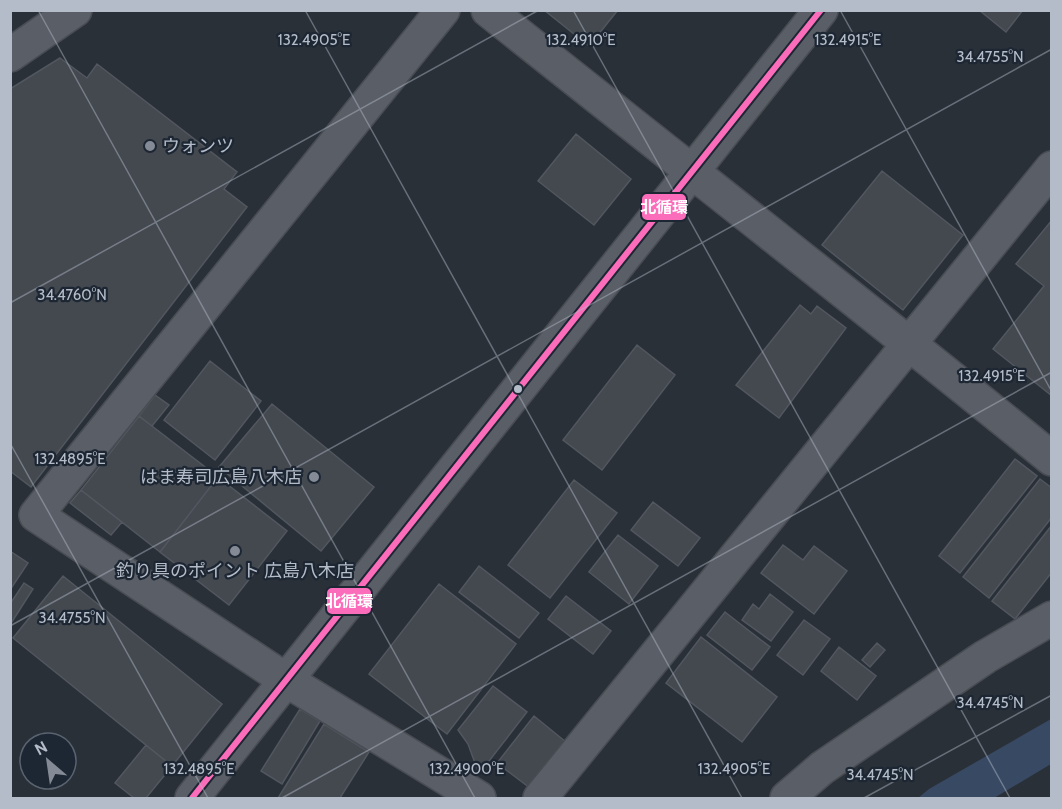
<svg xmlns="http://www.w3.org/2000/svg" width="1062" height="809" font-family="Cabin,'Noto Sans JP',sans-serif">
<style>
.water{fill:#384963}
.building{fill:#444950;stroke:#52575f;stroke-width:1.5}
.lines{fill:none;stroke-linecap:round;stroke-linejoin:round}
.minor-casing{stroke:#484c53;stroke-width:36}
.minor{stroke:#5a5e66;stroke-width:33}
.bus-1-casing{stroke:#1d2633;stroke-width:10}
.bus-1{stroke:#fb6dba;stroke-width:6}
.ticks{fill:none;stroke:#b4bcc9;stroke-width:1.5;stroke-opacity:0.45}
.poi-dot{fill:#848b96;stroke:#1d2633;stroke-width:2}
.bus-dot{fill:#b4bcc9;stroke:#1d2633;stroke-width:2}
.labels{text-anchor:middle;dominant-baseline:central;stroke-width:4.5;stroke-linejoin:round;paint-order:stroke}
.poi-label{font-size:18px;fill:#b4bcc9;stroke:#1d2633;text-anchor:start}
.ticks-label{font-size:15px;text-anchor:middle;fill:#b4bcc9;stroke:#1d2633;stroke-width:4.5;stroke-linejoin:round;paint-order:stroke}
.line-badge{stroke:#1d2633;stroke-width:2}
.badge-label{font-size:16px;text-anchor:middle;font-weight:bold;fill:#fff}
</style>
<rect width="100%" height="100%" fill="#2a3038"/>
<path class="water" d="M1051,719V764L994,798H918L929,789Z"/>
<path class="building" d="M544,10H618L589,46Z
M979,10H1023L1006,32Z
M60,58L87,78L97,64L237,172L224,189L247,207L31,487L10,471V89Z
M576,134L631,179L594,225L538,181Z
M882,171L963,235L903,310L822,245Z
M1052,220V396L993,349L1044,286L1016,264Z
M800,305L811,314L817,306L846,328L779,418L736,385Z
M637,345L675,375L602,470L563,440Z
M210,361L261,401L215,460L164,420Z
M155,395L169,405L152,426L139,416Z
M272,404L374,487L321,551L219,467Z
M139,416L218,477L160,552L81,490Z
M1015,459L1037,476L960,573L939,556Z
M218,477L287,531L229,605L160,552Z
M1040,479L1052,488V517L989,598L963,577Z
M574,480L617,513L550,598L508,565Z
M81,490L122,522L111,535L70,503Z
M653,502L700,538L678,566L631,530Z
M1052,525V572L1015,619L992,601Z
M618,535L658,566L629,604L589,572Z
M783,545L803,560L814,546L847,571L814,614L761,573Z
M10,551L28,563L10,590Z
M479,566L539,613L519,638L459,592Z
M63,576L222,704L172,766L13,638Z
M24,583L33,589L10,625V604Z
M439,584L516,644L447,734L369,674Z
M770,594L793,612L771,641L742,620L753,604L759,609Z
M566,596L611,631L593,654L548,619Z
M725,612L770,647L752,670L707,635Z
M804,620L830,639L803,675L777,655Z
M701,637L777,697L742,742L666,683Z
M877,643L885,650L870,667L862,660Z
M839,647L876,676L857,700L821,671Z
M493,686L527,712L479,774L468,744L458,730Z
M300,709L320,721L282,784L261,771Z
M534,716L566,742L530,788L497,763Z
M324,724L369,752L340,798H278Z
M146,745L172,766L146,798H134L115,783Z"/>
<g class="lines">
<defs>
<path id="minor" d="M443,10L36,515L286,680L479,798
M488,10C676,160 866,307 1052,459
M10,55L75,10
M192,798L821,10
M540,798L1052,168
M787,798L822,768L985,657L1052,618"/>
</defs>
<use href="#minor" class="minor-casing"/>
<use href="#minor" class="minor"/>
<defs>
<path id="bus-1" d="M192,798L821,10"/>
</defs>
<use href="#bus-1" class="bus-1-casing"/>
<use href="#bus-1" class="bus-1"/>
</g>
<path class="ticks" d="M38,10L475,798M305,10L742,798M573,10L1010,798M840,10L1052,392M10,303L539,10M10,443L208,798M10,626L1052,49M282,798L1052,372M864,798L1052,695"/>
<g class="poi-dot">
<circle cx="150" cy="146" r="6"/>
<circle cx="314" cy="477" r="6"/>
<circle cx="235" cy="551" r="6"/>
</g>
<circle class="bus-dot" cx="518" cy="389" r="5"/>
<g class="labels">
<g class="poi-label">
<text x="162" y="146">ウォンツ</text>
<text x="302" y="477" text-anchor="end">はま寿司広島八木店</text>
<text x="235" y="571" text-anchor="middle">釣り具のポイント 広島八木店</text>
</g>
</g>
<g class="ticks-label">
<text x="314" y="45">132.4905°E</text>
<text x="581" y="45">132.4910°E</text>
<text x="848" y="45">132.4915°E</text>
<text x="990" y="62">34.4755°N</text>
<text x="72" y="300">34.4760°N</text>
<text x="992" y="381">132.4915°E</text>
<text x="70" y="464">132.4895°E</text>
<text x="72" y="623">34.4755°N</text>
<text x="990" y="708">34.4745°N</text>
<text x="199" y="774">132.4895°E</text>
<text x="467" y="774">132.4900°E</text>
<text x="734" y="774">132.4905°E</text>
<text x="880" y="780">34.4745°N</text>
</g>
<g class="line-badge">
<rect x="641" y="193" width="46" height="28" rx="6" fill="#fb6dba"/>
<rect x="326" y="587" width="46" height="28" rx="6" fill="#fb6dba"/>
</g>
<g class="badge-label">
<text x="664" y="213">北循環</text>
<text x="349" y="607">北循環</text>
</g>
<rect width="1062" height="809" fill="none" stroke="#b4bcc9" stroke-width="24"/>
<g transform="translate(48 761) rotate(331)"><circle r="28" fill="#1d2633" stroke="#59626f" stroke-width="1.5"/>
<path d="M0-4.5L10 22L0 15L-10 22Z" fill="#848b96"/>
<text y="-9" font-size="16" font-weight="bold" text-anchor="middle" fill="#b4bcc9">N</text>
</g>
</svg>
